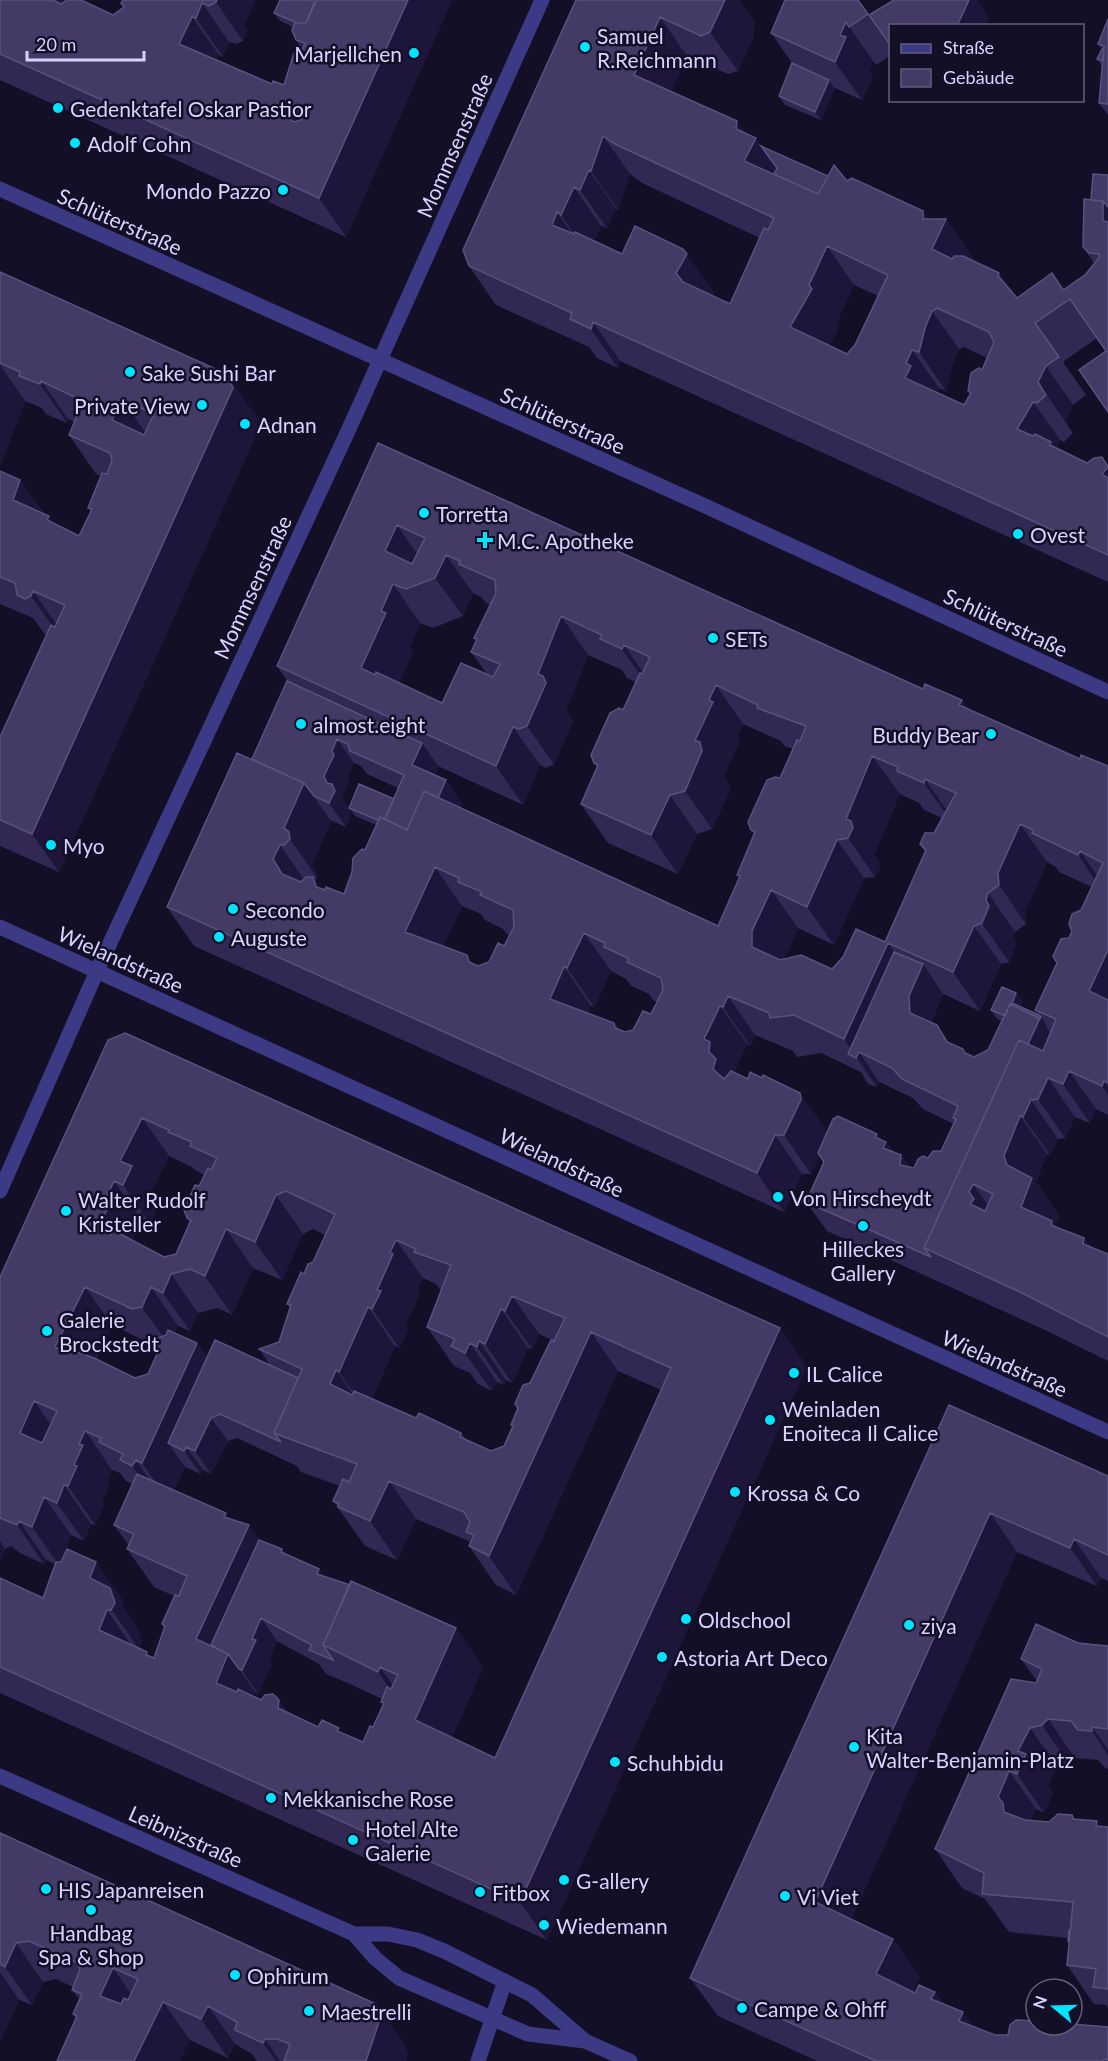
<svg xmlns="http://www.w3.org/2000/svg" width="1108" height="2061" font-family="Lato,sans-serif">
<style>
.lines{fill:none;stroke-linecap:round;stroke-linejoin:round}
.minor{stroke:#3d3a85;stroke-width:15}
.tertiary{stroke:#3d3a85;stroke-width:15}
.wall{fill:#312854;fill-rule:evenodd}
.shaded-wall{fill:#1d163a}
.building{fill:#433a66;stroke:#5a527e;stroke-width:1.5;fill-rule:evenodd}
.poi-dot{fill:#00e5ff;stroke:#130f26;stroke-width:2}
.labels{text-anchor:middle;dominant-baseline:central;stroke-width:5;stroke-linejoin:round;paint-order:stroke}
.poi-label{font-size:21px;fill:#d9d4ff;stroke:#130f26;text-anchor:start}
.street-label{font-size:21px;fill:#d9d4ff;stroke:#130f26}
</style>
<rect width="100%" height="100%" fill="#130f26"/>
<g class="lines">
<path class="minor" d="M0,189L703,505L1108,692
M0,927L1108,1432
M0,1191L97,971L348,431L542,0
M478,2061L505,1981"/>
<path class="tertiary" d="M0,1776L354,1934H388L417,1940L444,1951L532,1995L585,2041L630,2061
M354,1934L375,1958L399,1978L528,2034L585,2041"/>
</g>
<path class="wall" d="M0,0L113,15L124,7L255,0L244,26L247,30L243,41L236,44L229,42L223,57L219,55L216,60L272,84L284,85L302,50L296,40L293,27L280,21L274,13L452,0L346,237L0,80Z
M576,0H739L754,21V36L738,71L728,74L687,56L671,92L756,138L761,146L828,176L847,181L928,219H946L973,258L972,260L999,273L1017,298L1063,290L1085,275L1094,263L1083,247L1091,200L1093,174L1106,351L1097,338L1063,362L1086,395L1073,405L1065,421L1073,433L1064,442L1060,440L1056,448L1087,463L1102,457L1108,466V582L620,361L618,368L597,358L589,347L496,305L469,266ZM630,174L642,183L760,238L730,304L712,296L714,293L710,287L622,254L594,240L601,226L607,228L616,209L618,210ZM854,285L878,296L855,345L847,354L829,345L839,328L836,324ZM964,347L987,358L982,370L968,391L970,395L964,405L937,393L939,388L946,391L952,367L959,349Z
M858,0L891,46V55L876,65L873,61L869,70L873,76L862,100L835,88L821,120L785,105L779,96L792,63L771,33Z
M1108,19V115L1099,103L1102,66L1097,59L1102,49L1098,44Z
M0,272L254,413L260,426L59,872L0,846V737L46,635L44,633L33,618L0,604V471L55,524L79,536L91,512L88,508L101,476L96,474L69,435L74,422L68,419L67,423L46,414L42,408L25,401L0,466Z
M378,443L923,689L962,700L968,709L1080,759L1108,766V1115L1096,1109L1090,1123L1075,1117L1065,1138L1058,1139L1050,1155L1047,1154L1036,1182L1059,1216L1055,1227L1084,1238L1091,1247L1108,1254V1361L1047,1331L827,1231L806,1202L824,1162L819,1156L811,1174H802L784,1212L194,946L167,907L252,759L287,681L277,666ZM473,593L481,597L486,603L490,605L474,638L476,641L471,652L487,674L442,703L399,683L413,652L410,647L420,623L433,628L463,616ZM588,655L622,670L627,678L636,682L623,710L594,763L597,768L581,804L608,843L678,874L697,834L712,829L730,790L727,781L724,776L740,740L737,736L743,724L781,741L784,746L793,749L780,778L751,830L754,834L737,875L739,878L718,926L461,808L463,804L446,780L435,775L438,766L523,805L540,765L546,768L554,764L573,721L566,710ZM354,763L361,766L367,774L398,788L394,799L349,808L355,816L376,825L344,894L321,888L315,880L317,878L316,870L312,865L331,821L330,820L346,827L351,815L349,808L342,797L350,778L348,775ZM900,794L919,803L924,810L942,818L934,833L920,844L925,852L885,942L832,969L784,959L798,928L834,945L864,878L875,877L880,867L878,860L874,855ZM1047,862L1056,867L1059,872L1092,887L1035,1010L1039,1015L1020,1006L1022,1001L1016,993L991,1010L997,1019L1002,1021L988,1050L974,1057L966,1054L963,1049L949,1043L937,1025L931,1023L943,994L980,1011L1001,964L1009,962L1016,944L1013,938L1015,932L1026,924L1025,912ZM462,906L481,914L485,920L503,929L507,934L510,935L504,946L489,962L478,966L443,946ZM611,971L626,979L631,986L649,994L654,1001L657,1002L651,1014L633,1030L625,1032L620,1030L614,1023L588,1013L591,1006L594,1007ZM755,1035L793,1051L797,1057L821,1053L861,1072L868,1084L877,1087L879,1082L913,1098L923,1109L954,1124L941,1151L928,1158L914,1168L909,1166L901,1155L894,1152L886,1142L880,1139L877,1134L827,1131L762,1078L748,1079L734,1072L747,1044L750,1046Z
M108,1040L807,1366L547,1940L0,1693V1578L43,1598L55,1564L46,1560L44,1564L20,1553L11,1546L5,1549L0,1561V1277ZM169,1156L192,1167L195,1170L204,1175L199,1186L187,1218L190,1223L176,1254L164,1257L132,1240L141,1220L150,1224L159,1204L151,1192ZM313,1229L325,1235L313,1262L304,1274L287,1304L290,1309L279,1342L259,1349L270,1365L207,1357L197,1343L174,1333L178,1326L190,1331L198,1313L218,1308L232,1315L253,1268L282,1280L303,1234ZM423,1278L436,1284L441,1291L427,1327L454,1366L470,1373L478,1384L492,1391L497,1382L504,1385L506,1380L512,1383L528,1348L532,1349L539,1334L554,1341L511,1425L513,1428L504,1446L491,1451L466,1439L461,1433L416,1418L372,1398L395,1346L399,1348L408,1330L405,1326L420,1293L418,1289ZM112,1325L155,1346L157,1354L148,1374L135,1378L96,1359ZM618,1371L661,1390L495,1758L452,1737L483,1667L286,1554L282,1549L259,1540L249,1525L230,1519L174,1490L185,1467L201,1474L203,1470L211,1474L228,1441L237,1438L297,1466L301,1472L340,1486L333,1501L365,1546L397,1560L416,1519L471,1542L469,1546L496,1585L516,1595ZM112,1470L120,1473L126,1481L132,1484L114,1525L129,1546L127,1549L154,1587L174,1596L162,1624L164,1628L154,1658L139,1648L142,1642L137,1627L122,1605L123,1601L96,1562H60L71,1535L84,1541L91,1524L95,1525L104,1505L102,1502L110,1484L107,1480ZM277,1641L319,1664L326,1674L350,1684L382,1699L381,1702L383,1705L373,1727L363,1742L343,1734L318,1727L288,1713L279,1700H261L254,1696L255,1692L258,1694L272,1664L269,1660Z
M949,1405L1108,1476V1581L1101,1578L1097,1586L1017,1552L851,1919L893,1939L920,1977L913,1992L915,1993L935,1992L945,2005L972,2026L995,2035H1008L1108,2027V2061H817L718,2016L690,1978Z
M1078,1643L1108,1646V1769L1105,1768L1098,1760L1075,1758L1069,1764L1057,1766L1048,1785L1053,1793L1044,1813L1036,1809L1031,1821L1049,1822L1072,1815L1075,1819L1101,1826L1108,1827V2008L1106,2005L1094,2004L1067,1965L1069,1943L1068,1941V1938L1009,1932L985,1899L962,1888L935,1849L1037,1681L1021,1659Z
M0,1833L376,2004L403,2042L408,2054L406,2061H257L252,2054L235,2044L228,2058L190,2040L76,2019L73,2014L80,2000L72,1990L73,1987L56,1979L43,1982L32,2005L19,2000L0,2041Z"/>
<path class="shaded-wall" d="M41,0H76L61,29Z
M217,0H255L244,26L247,30L243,41L216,2Z
M408,0H452L346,237L319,198Z
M725,0H739L754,21V36L738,71L710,32Z
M969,0H977L989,17L985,26H959L958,24Z
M202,3L229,42L223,57L196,18Z
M192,17L219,55L206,82L179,44Z
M660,17L687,56L661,114L634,75Z
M846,22L873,61L869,70L873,76L862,100L835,62L840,35Z
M829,80L835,89L821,120L815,112Z
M288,103L315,141L283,115Z
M737,121L753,144L756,138L783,177L774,195L744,161L736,129Z
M603,136L630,174L618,210L591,171Z
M589,170L616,209L607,228L580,190Z
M574,187L601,226L588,253L561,215Z
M1103,201L1108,207V229L1103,221Z
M923,211L939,235L946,219L973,258L959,288L932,249L923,219Z
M557,212L584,251L552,225Z
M827,246L854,285L836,324L839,328L817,365L790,327Z
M683,249L714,293L703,311L676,273Z
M999,273L1026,311L998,276Z
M932,311L959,349L952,367L946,391L919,352L925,328Z
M593,322L620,361L618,368L591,329Z
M912,350L939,388L934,399L905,378L906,363Z
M0,365L25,401L0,466Z
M1046,366L1073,405L1065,421L1073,433L1038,382Z
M227,374L254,413L260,426L59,872L32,834Z
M41,381L68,419L67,423L40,384Z
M122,399L149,438L112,420Z
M1033,402L1060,440L1056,448L1017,429Z
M1102,457L1108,466V482L1102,474Z
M20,480L48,518L13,500Z
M49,516L76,554L47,520Z
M397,525L424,564L414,586L385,551Z
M446,555L473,593L463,616L435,578Z
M393,584L420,623L410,647L413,652L388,707L361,668L381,611Z
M33,591L60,629L58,634L31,596Z
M561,616L588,655L566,710L573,721L554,764L527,726L538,674Z
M624,645L651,684L649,688L622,649Z
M716,685L743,724L737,736L740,740L724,776L727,781L730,790L712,829L685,791L695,740L709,700Z
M962,700L989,738L959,705Z
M513,727L540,765L523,805L496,766Z
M337,739L354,763L348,775L350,778L342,797L349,808L351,815L346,827L329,803L327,783L324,776L332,751Z
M422,743L438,766L429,789L412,765Z
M872,756L900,794L874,855L878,860L880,867L875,877L848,838L846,819Z
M925,779L952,818L951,821L924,783Z
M446,780L463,804L434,868L418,845Z
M304,783L331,821L312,865L316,870L317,878L290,839L284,828Z
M670,795L697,834L678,874L651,835Z
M1020,824L1047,862L1025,912L1026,924L999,885L998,873Z
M837,840L864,878L834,945L807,907Z
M280,845L307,884L282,874L273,859Z
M1080,851L1107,890L1105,894L1078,855Z
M435,867L462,906L432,971L405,932Z
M313,877L340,915L316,887Z
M771,890L798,928L779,970L752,947V931Z
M988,893L1015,932L1013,938L1016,944L1009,962L982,923L986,900Z
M974,926L1001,964L980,1011L953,972Z
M584,933L611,971L594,1007L567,968Z
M888,943L915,981L859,1052L879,1082L877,1087L844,1039Z
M1108,950V1018L1089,991Z
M923,964L943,994L929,1026L910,1013L909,996Z
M564,967L591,1006L577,1037L550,999Z
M1016,993L1022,1001L1017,1011L1012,1003Z
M728,996L755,1035L750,1046L723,1007Z
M720,1006L747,1044L733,1075L743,1097L713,1069L704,1039Z
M1041,1017L1047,1026L1046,1027L1061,1048L1031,1100L1058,1139L1050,1155L1023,1117L1020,1116L1047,1154L1036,1182L1059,1216L1055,1227L1079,1260L993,1194L973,1184L1000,1222L933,1252Z
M1069,1071L1096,1109L1090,1123L1063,1084Z
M1048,1078L1075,1117L1065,1138L1038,1099Z
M1104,1081L1108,1087V1095L1102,1086Z
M800,1093L827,1131L828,1139L811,1174L784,1135Z
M142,1118L169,1156L151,1192L159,1204L150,1224L123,1185L120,1161Z
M877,1134L885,1145L886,1142L901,1162V1155L922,1185L904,1178L875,1137Z
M775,1135L802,1174L784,1212L757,1173Z
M114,1181L141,1220L131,1244L134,1249L97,1228L102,1208Z
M276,1195L303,1234L282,1280L255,1242Z
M226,1229L253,1268L232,1315L205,1276Z
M1084,1238L1108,1272L1083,1244Z
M396,1240L423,1278L418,1289L420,1293L405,1326L408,1330L399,1348L372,1309L377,1290L390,1252Z
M171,1274L198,1313L190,1331L163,1293Z
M85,1287L112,1325L82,1385L55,1347Z
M151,1287L178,1326L169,1345L142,1307Z
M512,1296L539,1334L532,1349L505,1311Z
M368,1307L395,1346L366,1410L339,1372Z
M501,1309L528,1348L512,1383L485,1344Z
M780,1328L807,1366L547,1940L520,1902Z
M591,1332L618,1371L516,1595L489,1556Z
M479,1341L506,1380L504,1385L477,1347Z
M197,1343L224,1381L186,1447L203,1470L201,1474L184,1451L168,1443L185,1467L169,1501L142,1463Z
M470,1343L497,1382L492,1391L465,1353Z
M336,1370L363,1409L330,1384Z
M34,1401L61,1439L47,1471L20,1433Z
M211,1418L228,1441L211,1474L195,1451Z
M85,1431L112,1470L107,1480L110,1484L102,1502L104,1505L95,1525L68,1486L79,1444Z
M136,1460L163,1499L159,1505L132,1466Z
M389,1481L416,1519L397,1560L370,1521Z
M64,1485L91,1524L84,1541L57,1503Z
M44,1497L71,1535L59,1565L32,1527Z
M226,1513L243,1537L249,1525L276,1563L232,1659L255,1692L243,1722L216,1683L196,1639L224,1517Z
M990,1513L1017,1552L842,1941L815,1902Z
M19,1521L46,1560L44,1564L17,1525Z
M1074,1539L1101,1578L1097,1586L1070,1548Z
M0,1541L5,1549L0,1561Z
M96,1562L123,1601L122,1605L137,1627L142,1642L138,1648L90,1578Z
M319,1569L335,1592L317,1574Z
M107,1610L134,1649L99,1630Z
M261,1618L277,1641L269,1660L272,1664L258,1694L242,1670L252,1639Z
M456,1628L483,1667L442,1759L415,1720Z
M380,1667L407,1705L405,1710L378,1672Z
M279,1700L306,1739L278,1708Z
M1048,1719L1075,1758L1069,1764L1042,1725Z
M1092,1727L1108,1750V1755L1092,1731Z
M1030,1728L1057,1766L1048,1785L1053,1793L1044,1813L1017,1774L1018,1751Z
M1009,1771L1036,1809L1025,1834L1004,1812L998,1797Z
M893,1939L920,1977L903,2013L876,1974Z
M16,1943L43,1982L32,2005L5,1967Z
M113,1968L140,2007L127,2034L100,1996Z
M0,1972L19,2000L0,2041Z
M935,1992L962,2030L931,1999Z
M163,2002L190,2040L180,2061H134Z
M376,2004L403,2042L408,2054L406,2061H366Z
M208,2006L235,2044L228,2058L201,2019Z
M963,2012L990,2051L959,2021Z
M265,2039L280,2061H276L263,2043Z"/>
<path class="building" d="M0,0H53L61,4L67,0H81L113,15L124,7L121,3L123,0H217L216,2L209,6L202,3L196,18L192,17L179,44L272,84L273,81L284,85L294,53L302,51L305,43L296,40L292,30L295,23H306L317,0H408L319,198L0,54ZM288,103L306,108L301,120L294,122L283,115Z
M280,0H315L306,23H297L274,13Z
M576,0H725L710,32L701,36L660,17L634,75L737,121L736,129L756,138L744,161L818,194L834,165L847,181L852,178L923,211V219H946L932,249L952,259L954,256H963L999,273L998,276L1017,298L1052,273L1063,290L1085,275L1099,258V254L1089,253L1083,247L1084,199L1103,201V221L1108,222V412L1079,370L1106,351L1070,299L1035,323L1059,357L1046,366L1038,382L1046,395L1037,403L1033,402L1017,429L1033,436L1035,434L1051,442L1050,445L1087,463L1094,458L1102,457L1108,467L1102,474L1108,478V555L593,322L591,329L570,319L572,313L469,266L463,250ZM603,136L615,144L774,218L768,230L764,228L730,304L683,282L676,273L687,254L683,249L635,226L622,254L575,232L574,234L552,225L557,212L561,215L574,187L580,190L589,170L591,171ZM827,246L888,275L855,345L847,354L790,327L812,289L809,285ZM937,308L989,332L994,342L982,370L979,368L971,373L968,391L971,393L964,405L905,378L911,366L906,363L912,350L919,352L925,328L932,311Z
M785,0H858L868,14L849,27L846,22L840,35L846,37L835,62L771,33Z
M894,0H969L958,24L959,26H891V46L869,15Z
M1108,19V104L1099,103L1104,46L1098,44Z
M1102,49L1104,51L1103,61L1097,59Z
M792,63L829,80L815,112L779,96Z
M761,146L828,176L818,194L774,174L777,168Z
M1093,174L1108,175V207L1103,201L1091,200Z
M0,272L227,374L233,388L32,834L0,820V737L51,625L55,627L65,605L33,591L31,596L25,599L17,595L15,583L0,577V471L20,480L13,500L49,516L47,520L79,536L92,509L88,508L102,473L107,474L112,461L110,453L69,435L83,401L41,381L40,384L19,376L20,372L0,363ZM122,399L154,414L144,435L112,420Z
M378,443L923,689L925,684L962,700L959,705L1080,759L1081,755L1108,766V950L1089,991L1108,1000V1083L1104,1081L1102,1086L1069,1071L1063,1084L1048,1078L1038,1099L1031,1100L1023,1117L1020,1116L1004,1156L1007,1165L1032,1178L1021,1207L1052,1221L1051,1225L1084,1238L1083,1244L1108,1254V1337L1020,1292L924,1248L1019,1040L1043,1051L1056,1019L1035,1010L1057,963L1053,956L1061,939L1069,938L1072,931L1069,924L1072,914L1081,910L1103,863L1080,851L1078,855L1032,833L1033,830L1020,824L998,873L999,885L988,893L986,900L989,906L982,923L974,926L953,972L888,943L844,1039L794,1015L770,1018L769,1013L728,996L723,1007L720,1006L704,1039L710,1042L709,1052L716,1059L713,1069L724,1079L731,1071L748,1079L750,1072L762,1078L763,1075L800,1093L801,1100L784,1135H775L757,1173L167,907L237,753L304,783L284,828L289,832L290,839L284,845H280L273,859L282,874L301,882L306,877H313L316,887L325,890L326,887L344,894L352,872L353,858L362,849L365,850L380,817L407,830L424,791L718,926L740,876L737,875L755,832L751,830L748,822L767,780L775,777L780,778L797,740L800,741L806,726L757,708L758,705L716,685L709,700L713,702L695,740L700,742L702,751L685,791L670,795L651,835L581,804L598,765L594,763L591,755L610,713L619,708L623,710L640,673L642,674L650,657L624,645L622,649L600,639L602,635L561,616L538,674L543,676L546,683L527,726L519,729L513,727L496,766L277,666ZM397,525L425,538L412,564L385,551ZM446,555L460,561L459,564L495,580L496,593L474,638L477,639L471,652L500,664L493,677L461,663L442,703L376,672L375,675L361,668L386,613L381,611L393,584L406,589L435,578ZM872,756L898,767L897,771L924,783L925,779L956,793L934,833H925L920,844L926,850L885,942L856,929L843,957L832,969L801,955L780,960L752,947V931L771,890L807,907L837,840L848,838L853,828L851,821L846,819ZM435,867L459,878L458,882L482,892L480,895L513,910L514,927L504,946L498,943L489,962L478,966L469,962L467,955L405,932ZM584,933L605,943L604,947L628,958L627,962L661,978L663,990L651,1014L643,1011L633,1030L625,1032L615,1028L614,1023L550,999L564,967L567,968ZM973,1184L993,1194L985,1211L970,1204L974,1199L969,1192Z
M287,681L422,743L412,765L446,780L438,798L424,791L407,830L385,819L404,775L350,751L348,744L337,739L332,751L334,755L324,776L327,783L332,784L335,791L329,803L314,796L304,783L252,759Z
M359,784L394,799L385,819L380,817L378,820L349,808Z
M894,952L923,964L909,996L910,1013L937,1025L947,1042L963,1049L965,1053L974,1057L988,1050L1010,1004L1040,1018L1028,1044L1019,1040L924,1248L931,1257L806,1202L824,1162L818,1153L833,1119L838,1116L877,1134L875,1137L886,1142L883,1148L901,1155L900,1165L914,1168L918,1159L923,1156L928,1158L933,1151H941L956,1119L953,1118L958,1106L902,1079L892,1068L859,1052L856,1058L848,1054Z
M1002,987L1016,993L1012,1003L1039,1015L1041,1017L1040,1019L1010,1004L1005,1016L991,1010Z
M125,1033L780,1328L520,1902L0,1667V1578L43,1598L56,1562H61L67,1549L96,1562L90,1578L110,1588L115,1603L111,1610H107L99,1630L147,1652L146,1655L154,1658L165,1626L162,1624L175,1595L179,1596L187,1576L127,1549L134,1534L114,1525L137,1474L226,1513L224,1517L249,1525L196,1639L228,1654L216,1683L237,1692L238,1689L261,1700L265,1695L273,1694L279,1700L278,1708L318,1727L322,1720L339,1728L337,1731L363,1742L370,1726L373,1727L384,1703L381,1702L387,1687L391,1689L398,1675L380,1667L378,1672L323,1645L351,1581L456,1628L415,1720L495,1758L671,1368L591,1332L489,1556L469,1546L474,1535L466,1532L470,1522L464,1512L389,1481L370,1521L338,1507L339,1504L333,1501L343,1479L349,1482L357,1464L274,1433L302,1369L259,1349L279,1342L291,1305L287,1304L301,1272L304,1274L308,1264L313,1262L335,1214L286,1191L276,1195L255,1242L226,1229L205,1276L190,1269L171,1274L163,1293L151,1287L142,1307L132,1309L85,1287L55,1347L70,1354L71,1350L94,1358L135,1378L148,1374L157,1354L154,1348L158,1338L166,1335L168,1330L197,1343L142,1463L136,1460L132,1466L120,1460L123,1454L99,1442L101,1438L85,1431L79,1444L83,1445L74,1465L77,1466L68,1486L64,1485L57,1503L44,1497L32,1527L19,1521L17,1525L0,1518V1277L108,1040ZM142,1118L169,1130L168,1132L192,1142L190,1146L217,1158L211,1170L208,1168L199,1186L195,1185L184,1210L187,1218L191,1220L176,1254L164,1257L113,1230L111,1235L97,1228L107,1210L102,1208L114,1181L123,1185L132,1166L120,1161ZM396,1240L416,1249L414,1252L451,1265L427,1327L455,1339L451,1346L465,1353L470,1343L477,1347L479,1341L485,1344L501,1309L505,1311L512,1296L565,1318L554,1341L551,1340L530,1383L523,1385L515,1404L518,1408L511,1425L513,1426L504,1446L491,1451L460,1437L461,1433L419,1413L416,1418L354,1391L352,1395L330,1384L336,1370L339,1372L368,1307L372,1309L381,1291L377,1290L393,1254L390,1252ZM34,1401L57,1411L42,1443L20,1433Z
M215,1340L298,1378L274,1433L281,1442L220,1414L211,1418L195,1451L186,1447L184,1451L168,1443Z
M949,1405L1108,1476V1555L1074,1539L1070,1548L990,1513L815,1902L893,1939L876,1974L915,1993L919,1985L935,1992L931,1999L963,2012L959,2021L995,2035H1008L1010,2025L1016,2020L1036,2021V2025H1072V2024L1108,2027V2060L1104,2059L1103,2061H876L690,1978Z
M259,1540L282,1549L281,1552L319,1569L317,1574L350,1585L323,1645L333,1660L309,1650L312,1645L261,1618L252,1639L256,1640L242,1670L239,1669L228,1654L211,1645Z
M1036,1624L1078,1643L1108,1646V1729L1092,1727V1731L1078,1730L1071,1721L1048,1719L1042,1725L1030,1728L1018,1751L1026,1754L1017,1774L1009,1771L998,1797L1003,1803L1004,1812L1025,1820L1049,1822L1058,1814L1072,1815L1073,1819L1097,1821L1096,1826L1108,1827V1989L1093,1987L1096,1969L1067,1965L1073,1902L982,1894L984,1873L935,1849L1011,1679L1036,1683L1042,1669L1021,1659Z
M0,1833L376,2004L381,2016L366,2061H284L290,2044L277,2039H265L263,2043L235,2030L237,2022L208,2006L201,2019L163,2002L134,2061H57L77,2016L73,2014L82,1994L72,1990L80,1969L76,1962L29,1941L16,1943L5,1967L0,1964ZM113,1968L138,1979L128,2000L124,1998L121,2004L100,1996Z
M1069,1930H1070L1069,1941H1068Z"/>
<g class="poi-dot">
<circle cx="585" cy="47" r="6"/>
<circle cx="414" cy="53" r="6"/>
<circle cx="58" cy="108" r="6"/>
<circle cx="75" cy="143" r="6"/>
<circle cx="283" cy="190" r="6"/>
<circle cx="130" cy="372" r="6"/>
<circle cx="202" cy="405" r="6"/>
<circle cx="245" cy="424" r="6"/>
<circle cx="424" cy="513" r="6"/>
<circle cx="1018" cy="534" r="6"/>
<path d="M482 531h6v6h6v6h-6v6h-6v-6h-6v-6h6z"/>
<circle cx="713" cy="638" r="6"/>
<circle cx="301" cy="724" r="6"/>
<circle cx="991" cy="734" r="6"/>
<circle cx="51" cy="845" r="6"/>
<circle cx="233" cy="909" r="6"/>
<circle cx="219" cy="937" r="6"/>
<circle cx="778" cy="1197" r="6"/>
<circle cx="66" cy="1211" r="6"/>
<circle cx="863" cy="1226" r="6"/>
<circle cx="47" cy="1331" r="6"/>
<circle cx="794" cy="1373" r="6"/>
<circle cx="770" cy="1420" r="6"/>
<circle cx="735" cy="1492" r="6"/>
<circle cx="686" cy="1619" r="6"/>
<circle cx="909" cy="1625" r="6"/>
<circle cx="662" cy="1657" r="6"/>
<circle cx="854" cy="1747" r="6"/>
<circle cx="615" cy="1762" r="6"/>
<circle cx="271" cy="1798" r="6"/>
<circle cx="353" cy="1840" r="6"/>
<circle cx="564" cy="1880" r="6"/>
<circle cx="46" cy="1889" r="6"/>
<circle cx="480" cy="1892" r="6"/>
<circle cx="785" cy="1896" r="6"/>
<circle cx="91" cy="1910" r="6"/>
<circle cx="544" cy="1925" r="6"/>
<circle cx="235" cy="1975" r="6"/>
<circle cx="742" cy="2008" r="6"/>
<circle cx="309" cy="2011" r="6"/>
</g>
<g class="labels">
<g class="poi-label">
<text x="597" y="35">Samuel<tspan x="597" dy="24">R.Reichmann</tspan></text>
<text x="402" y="53" text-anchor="end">Marjellchen</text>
<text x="70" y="108">Gedenktafel Oskar Pastior</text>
<text x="87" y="143">Adolf Cohn</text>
<text x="271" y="190" text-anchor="end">Mondo Pazzo</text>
<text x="142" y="372">Sake Sushi Bar</text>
<text x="190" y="405" text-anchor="end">Private View</text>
<text x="257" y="424">Adnan</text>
<text x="436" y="513">Torretta</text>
<text x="1030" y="534">Ovest</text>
<text x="497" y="540">M.C. Apotheke</text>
<text x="725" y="638">SETs</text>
<text x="313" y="724">almost.eight</text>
<text x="979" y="734" text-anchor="end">Buddy Bear</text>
<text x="63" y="845">Myo</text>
<text x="245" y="909">Secondo</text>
<text x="231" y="937">Auguste</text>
<text x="790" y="1197">Von Hirscheydt</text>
<text x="78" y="1199">Walter Rudolf<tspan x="78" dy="24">Kristeller</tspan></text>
<text x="863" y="1248" text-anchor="middle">Hilleckes<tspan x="863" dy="24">Gallery</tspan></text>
<text x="59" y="1319">Galerie<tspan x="59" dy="24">Brockstedt</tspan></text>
<text x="806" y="1373">IL Calice</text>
<text x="782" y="1408">Weinladen<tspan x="782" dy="24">Enoiteca Il Calice</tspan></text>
<text x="747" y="1492">Krossa &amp; Co</text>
<text x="698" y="1619">Oldschool</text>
<text x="921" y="1625">ziya</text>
<text x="674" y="1657">Astoria Art Deco</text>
<text x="866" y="1735">Kita<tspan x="866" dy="24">Walter-Benjamin-Platz</tspan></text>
<text x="627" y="1762">Schuhbidu</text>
<text x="283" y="1798">Mekkanische Rose</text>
<text x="365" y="1828">Hotel Alte<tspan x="365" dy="24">Galerie</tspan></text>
<text x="576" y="1880">G-allery</text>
<text x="58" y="1889">HIS Japanreisen</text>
<text x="492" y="1892">Fitbox</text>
<text x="797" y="1896">Vi Viet</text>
<text x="556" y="1925">Wiedemann</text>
<text x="91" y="1932" text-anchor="middle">Handbag<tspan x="91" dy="24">Spa &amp; Shop</tspan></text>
<text x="247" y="1975">Ophirum</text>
<text x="754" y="2008">Campe &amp; Ohff</text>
<text x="321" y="2011">Maestrelli</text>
</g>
<g class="street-label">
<text transform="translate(454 145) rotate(-66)">Mommsenstraße</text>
<text transform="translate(120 221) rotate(24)">Schlüterstraße</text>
<text transform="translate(563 420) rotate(24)">Schlüterstraße</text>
<text transform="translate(252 587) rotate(-65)">Mommsenstraße</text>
<text transform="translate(1006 622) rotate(25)">Schlüterstraße</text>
<text transform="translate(121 959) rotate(24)">Wielandstraße</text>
<text transform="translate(562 1162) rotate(25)">Wielandstraße</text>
<text transform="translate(1005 1363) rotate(24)">Wielandstraße</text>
<text transform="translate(186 1836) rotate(24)">Leibnizstraße</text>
</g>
</g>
<rect x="889" y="24" width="195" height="78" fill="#130f26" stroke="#625e7d" stroke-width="1.5"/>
<rect x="901" y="44" width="30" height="9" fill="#3d3a85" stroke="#625e7d" stroke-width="1.5"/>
<text x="943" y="54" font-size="18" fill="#d9d4ff">Straße</text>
<rect x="901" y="69" width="30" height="18" fill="#433a66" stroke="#625e7d" stroke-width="1.5"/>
<text x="943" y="84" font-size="18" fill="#d9d4ff">Gebäude</text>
<g transform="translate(1054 2007) rotate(289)"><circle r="28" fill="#130f26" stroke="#625e7d" stroke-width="1.5"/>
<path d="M0-4.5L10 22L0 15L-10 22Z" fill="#00e5ff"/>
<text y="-9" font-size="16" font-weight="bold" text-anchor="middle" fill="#d9d4ff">N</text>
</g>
<path d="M27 51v9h117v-9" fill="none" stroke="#d9d4ff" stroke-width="3"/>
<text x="36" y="51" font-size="18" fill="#d9d4ff" stroke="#130f26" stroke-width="4.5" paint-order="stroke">20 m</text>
</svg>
